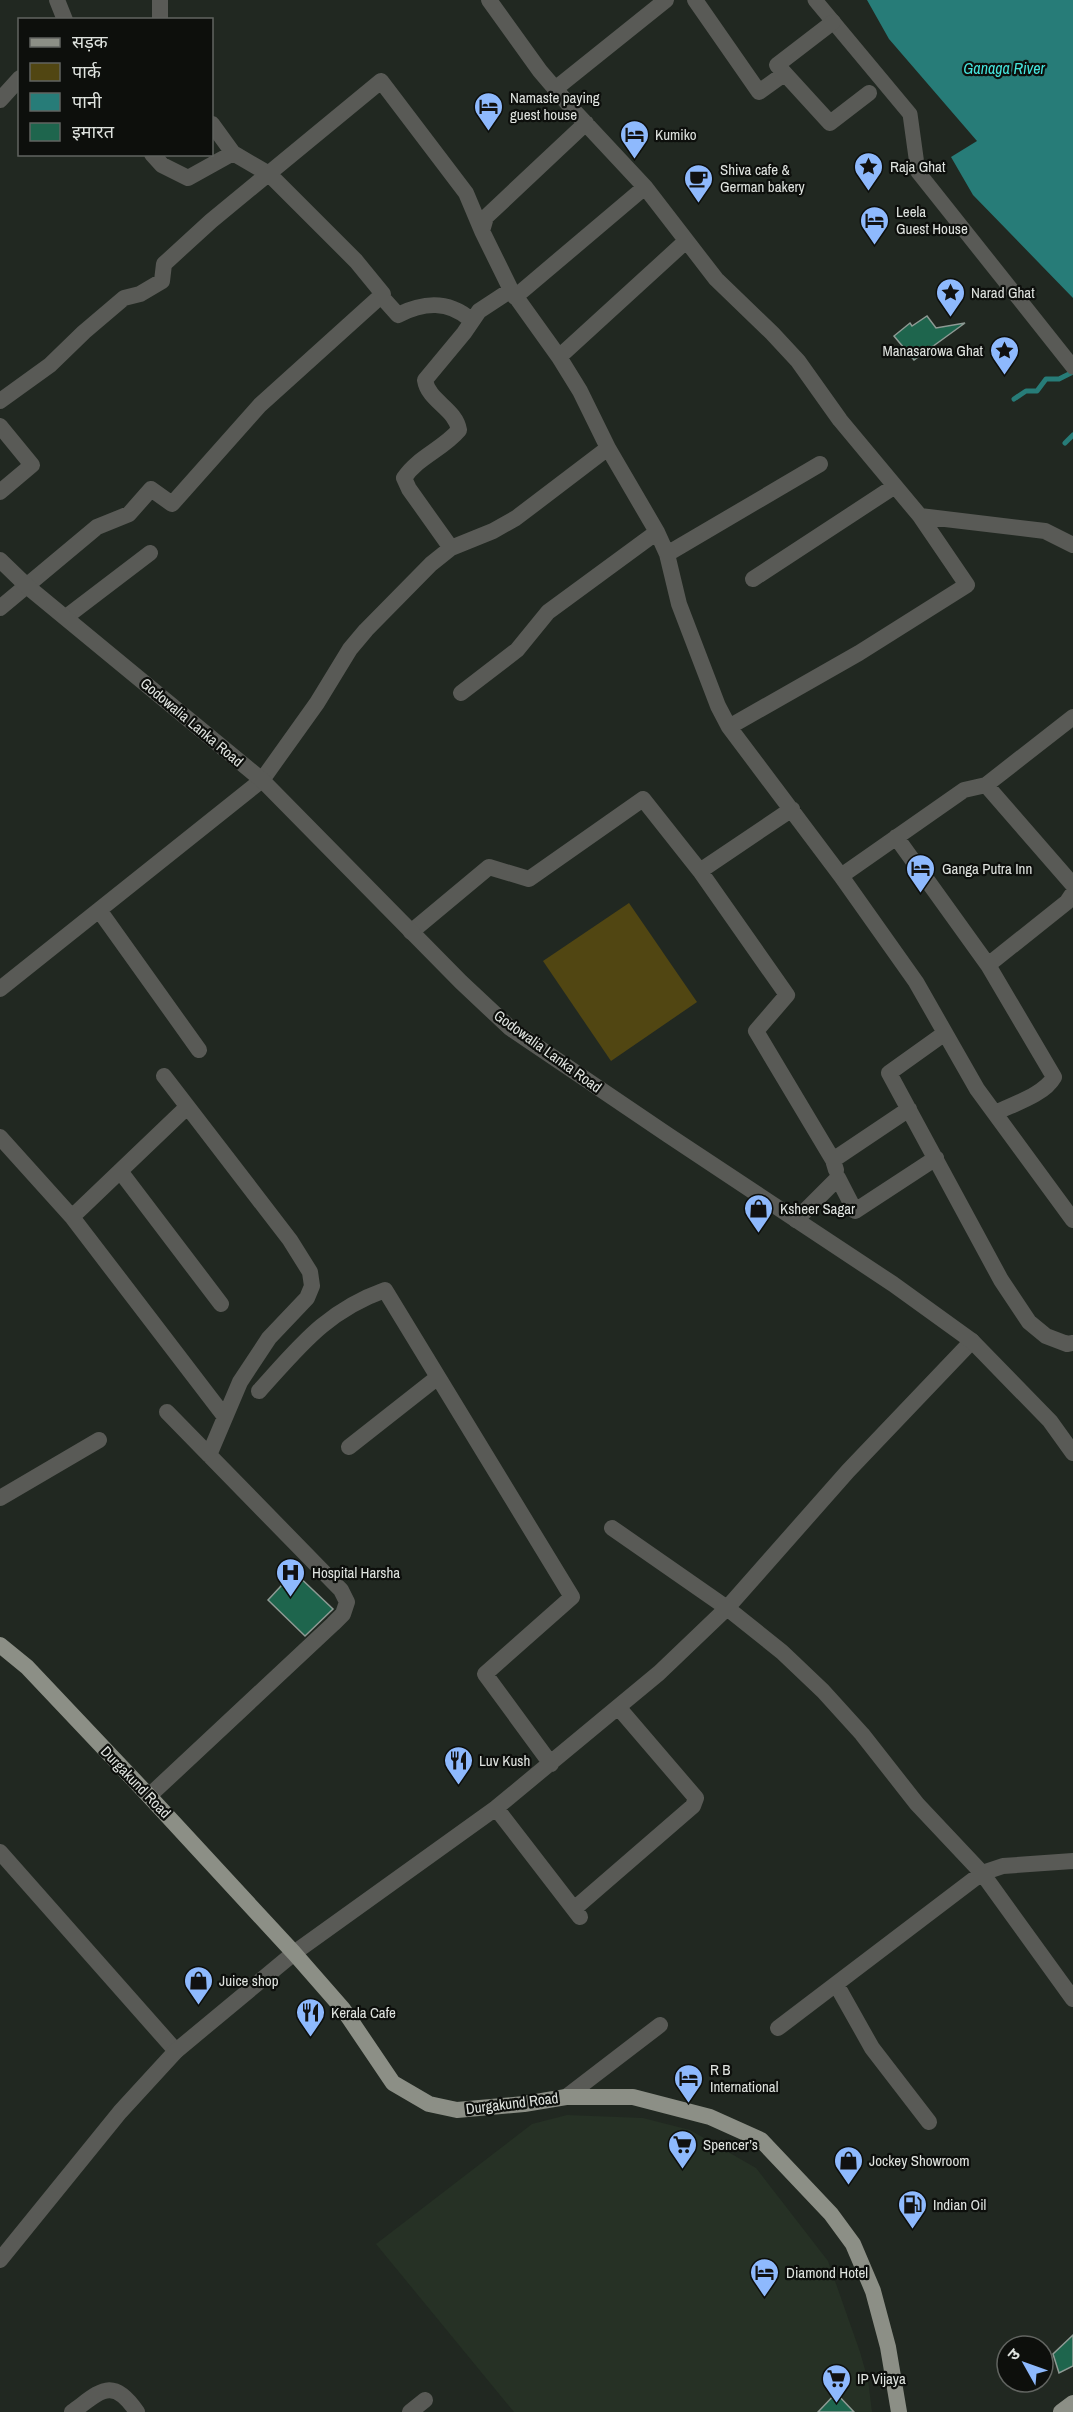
<svg xmlns="http://www.w3.org/2000/svg" width="1073" height="2412" font-family="'Archivo Narrow','Noto Sans Devanagari',sans-serif">
<style>
.built{fill:#263125}
.green{fill:#514612}
.water{fill:#277c78}
.lines{fill:none;stroke-linecap:round;stroke-linejoin:round}
.stream{stroke:#277c78;stroke-width:5}
.building{fill:#1e654d;stroke:#8e9a94;stroke-width:1.5}
.pedestrian{stroke:#595a56;stroke-width:15}
.minor{stroke:#595a56;stroke-width:16}
.tertiary{stroke:#595a56;stroke-width:16}
.primary{stroke:#8c8f86;stroke-width:16}
.labels{text-anchor:middle;dominant-baseline:central;stroke-width:4.5;stroke-linejoin:round;paint-order:stroke}
.poi-label{font-size:15px;fill:#dfe3df;stroke:#0d0f0c;text-anchor:start}
.street-label{font-size:15px;fill:#dfe3df;stroke:#0d0f0c}
.water-label{font-size:16px;font-style:italic;fill:#46e6de;stroke:#0d0f0c}
</style>
<rect width="100%" height="100%" fill="#212821"/>
<path class="built" d="M567,2115L643,2118L690,2130L756,2168L828,2261L860,2352L868,2380L872,2412H514L376,2244L532,2124Z"/>
<path class="green" d="M629,903L697,1002L611,1061L543,961Z"/>
<path class="water" d="M867,0H1073V298L973,195L951,157L977,141L889,39Z"/>
<g class="lines">
<path class="stream" d="M1014,399L1026,391H1037L1046,379H1059L1073,372
M1065,443L1073,435"/>
</g>
<path class="building" d="M927,316L936,328L965,323L914,360L894,336L910,323L912,326Z
M294,1572L333,1609L305,1636L268,1600Z
M1073,2335V2366L1059,2373L1053,2354Z
M836,2393L854,2412H818Z"/>
<g class="lines">
<path class="pedestrian" d="M815,0L910,114L918,172L1073,367"/>
<path class="minor" d="M57,0L65,20
M160,0V20
M489,0L540,71L575,112L645,187L716,279L772,333L798,361L840,420L920,516L967,585L859,653L729,727
M695,0L759,92L784,74
M833,22L777,65L830,123L869,93
M555,89L666,0
M0,100L20,78
M586,123L486,217L482,231L511,290L559,357L580,391L608,448L657,532L667,554L679,604L718,706L729,727L841,876L916,982L977,1089L1073,1220
M152,154L162,165L188,178L233,153
M381,296L398,315C424,302 448,300 471,320
M515,297L645,187
M559,357L686,241
M0,401L50,365L84,332L124,298L140,294L162,281L164,264L211,221L381,81L466,193L482,231
M0,426L32,465L0,492
M920,516L1045,531L1073,545
M451,548L409,489L404,478C418,457 443,449 459,430C456,409 428,401 425,380L464,333L479,311L511,290
M667,554L820,464
M753,579L895,486
M0,608L97,527L129,514L151,489L172,504L260,405L383,294L356,261L269,174L233,153L212,124
M66,617L150,553
M461,693L517,650L548,612L657,532
M986,785L1073,885
M896,837L988,965L1054,1077C1044,1095 1013,1104 995,1113
M700,871L787,995L756,1031L833,1160
M841,876L964,790L986,785L1073,717
M99,910L199,1050
M411,932L489,867L529,879L643,799L700,871L792,809
M988,965L1067,902L1073,893
M0,989L262,780L317,703L350,649L366,630L431,564L451,548L493,531L516,518L608,448
M945,1033L889,1073L1001,1280L1029,1322L1046,1336L1067,1344L1073,1343
M164,1076L290,1240L310,1272L312,1286L307,1298L269,1338L240,1382L209,1455
M0,1137L72,1217L225,1417
M836,1170L833,1160L909,1109
M120,1171L221,1304
M72,1217L186,1108
M796,1220L838,1178L855,1211L936,1158
M259,1391C299,1347 326,1311 385,1290L438,1377
M349,1447L438,1377L572,1597L485,1674L551,1764
M0,1498L99,1440
M612,1528L727,1608L782,1652L823,1691L862,1734L917,1804L982,1873L1073,1999
M149,1796L333,1624L343,1614L347,1602L341,1590L167,1412
M496,1808L580,1917
M0,1852L176,2051
M574,1909L693,1806L696,1798L618,1707
M294,1953L496,1808L659,1673L727,1608L848,1471L972,1341
M836,1984L872,2048L929,2122
M778,2028L982,1873L1003,1866L1073,1861
M566,2097L660,2025
M72,2412C100,2392 112,2375 137,2412
M410,2412L425,2400"/>
<path class="tertiary" d="M0,560L28,587L262,780L461,982L510,1028L668,1135L893,1284L972,1341L1050,1421L1073,1453
M0,2260L120,2112L176,2051L294,1953"/>
<path class="primary" d="M0,1645L27,1667L149,1796L294,1953L343,2009L393,2083L429,2104L457,2110L524,2104L566,2097H633L710,2117L761,2140L831,2214L853,2244L873,2291L888,2347L899,2412
M1061,2412L1073,2403"/>
</g>
<defs>
<symbol id="hotel-pin" viewBox="-11 -11 22 30"><path d="M0 17L-7.5 6A9.5 9.5 0 1 1 7.5 6Z" fill="#8eb9fd" stroke="#0d0f0c"/><path d="M-6-4.5h1.5V1H6V5H4.5V3h-9V5H-6ZM-4 0a1.8 1.8 0 1 1 3.6 0ZM.5 0V-2.5h3Q6-2.5 6 0Z" fill="#111"/></symbol>
<symbol id="sight-pin" viewBox="-11 -11 22 30"><path d="M0 17L-7.5 6A9.5 9.5 0 1 1 7.5 6Z" fill="#8eb9fd" stroke="#0d0f0c"/><path d="M0-6L1.8-2.2L6-1.7L2.9 1.2L3.7 5.4L0 3.3L-3.7 5.4L-2.9 1.2L-6-1.7L-1.8-2.2Z" fill="#111"/></symbol>
<symbol id="cafe-pin" viewBox="-11 -11 22 30"><path d="M0 17L-7.5 6A9.5 9.5 0 1 1 7.5 6Z" fill="#8eb9fd" stroke="#0d0f0c"/><path d="M-5.5-4.5H6V0H3Q3 3.5 0 3.5H-2.5Q-5.5 3.5-5.5 0ZM3-3.2v2h1.7v-2ZM-6 4.5H4V6H-6Z" fill="#111"/></symbol>
<symbol id="shop-pin" viewBox="-11 -11 22 30"><path d="M0 17L-7.5 6A9.5 9.5 0 1 1 7.5 6Z" fill="#8eb9fd" stroke="#0d0f0c"/><path d="M-5-2.5h2.3a2.7 3.5 0 0 1 5.4 0H5L5.5 6h-11ZM-1.5-2.5h3a1.5 2.3 0 0 0-3 0Z" fill="#111"/></symbol>
<symbol id="hospital-pin" viewBox="-11 -11 22 30"><path d="M0 17L-7.5 6A9.5 9.5 0 1 1 7.5 6Z" fill="#8eb9fd" stroke="#0d0f0c"/><path d="M-5-5h3v3.5h4V-5h3V5h-3V1.5h-4V5h-3Z" fill="#111"/></symbol>
<symbol id="restaurant-pin" viewBox="-11 -11 22 30"><path d="M0 17L-7.5 6A9.5 9.5 0 1 1 7.5 6Z" fill="#8eb9fd" stroke="#0d0f0c"/><path d="M-5-6h1v4h1v-4h1v4h1v-4h1v5L-1.5 .5V6h-2V.5L-5-1ZM5-6V6H3V1.5H1.5Q1.5-4 5-6Z" fill="#111"/></symbol>
<symbol id="supermarket-pin" viewBox="-11 -11 22 30"><path d="M0 17L-7.5 6A9.5 9.5 0 1 1 7.5 6Z" fill="#8eb9fd" stroke="#0d0f0c"/><path d="M-6-5.5h2.5l.6 2H6L4.5 2H-2.5L-4.4-4H-6ZM-1.5 3.2a1.3 1.3 0 1 0 .1 0ZM3 3.2a1.3 1.3 0 1 0 .1 0Z" fill="#111"/></symbol>
<symbol id="fuel-pin" viewBox="-11 -11 22 30"><path d="M0 17L-7.5 6A9.5 9.5 0 1 1 7.5 6Z" fill="#8eb9fd" stroke="#0d0f0c"/><path d="M-5.5-6h7V0h2V4h1.3V-2.5L3-4.5l.8-.8L6-3V5H2.5V1h-1V6h-7ZM-4.2-4.7v3.2H.2V-4.7Z" fill="#111"/></symbol>
</defs>
<g fill-rule="evenodd">
<use href="#hotel-pin" x="472" y="90" width="33" height="45"/>
<use href="#hotel-pin" x="618" y="118" width="33" height="45"/>
<use href="#sight-pin" x="852" y="150" width="33" height="45"/>
<use href="#cafe-pin" x="682" y="162" width="33" height="45"/>
<use href="#hotel-pin" x="858" y="204" width="33" height="45"/>
<use href="#sight-pin" x="934" y="276" width="33" height="45"/>
<use href="#sight-pin" x="988" y="334" width="33" height="45"/>
<use href="#hotel-pin" x="904" y="852" width="33" height="45"/>
<use href="#shop-pin" x="742" y="1192" width="33" height="45"/>
<use href="#hospital-pin" x="274" y="1556" width="33" height="45"/>
<use href="#restaurant-pin" x="442" y="1744" width="33" height="45"/>
<use href="#shop-pin" x="182" y="1964" width="33" height="45"/>
<use href="#restaurant-pin" x="294" y="1996" width="33" height="45"/>
<use href="#hotel-pin" x="672" y="2062" width="33" height="45"/>
<use href="#supermarket-pin" x="666" y="2128" width="33" height="45"/>
<use href="#shop-pin" x="832" y="2144" width="33" height="45"/>
<use href="#fuel-pin" x="896" y="2188" width="33" height="45"/>
<use href="#hotel-pin" x="748" y="2256" width="33" height="45"/>
<use href="#supermarket-pin" x="820" y="2362" width="33" height="45"/>
</g>
<g class="labels">
<g class="poi-label">
<text x="510" y="97">Namaste paying<tspan x="510" dy="17">guest house</tspan></text>
<text x="655" y="134">Kumiko</text>
<text x="890" y="166">Raja Ghat</text>
<text x="720" y="169">Shiva cafe &amp;<tspan x="720" dy="17">German bakery</tspan></text>
<text x="896" y="211">Leela<tspan x="896" dy="17">Guest House</tspan></text>
<text x="971" y="292">Narad Ghat</text>
<text x="983" y="350" text-anchor="end">Manasarowa Ghat</text>
<text x="942" y="868">Ganga Putra Inn</text>
<text x="780" y="1208">Ksheer Sagar</text>
<text x="312" y="1572">Hospital Harsha</text>
<text x="479" y="1760">Luv Kush</text>
<text x="219" y="1980">Juice shop</text>
<text x="331" y="2012">Kerala Cafe</text>
<text x="710" y="2069">R B<tspan x="710" dy="17">International</tspan></text>
<text x="703" y="2144">Spencer’s</text>
<text x="869" y="2160">Jockey Showroom</text>
<text x="933" y="2204">Indian Oil</text>
<text x="786" y="2272">Diamond Hotel</text>
<text x="857" y="2378">IP Vijaya</text>
</g>
<g class="street-label">
<text transform="translate(192 722) rotate(40)">Godowalia Lanka Road</text>
<text transform="translate(548 1051) rotate(36)">Godowalia Lanka Road</text>
<text transform="translate(136 1782) rotate(46)">Durgakund Road</text>
<text transform="translate(512 2103) rotate(-7)">Durgakund Road</text>
</g>
<g class="water-label">
<text x="1004" y="68">Ganaga River</text>
</g>
</g>
<rect x="18" y="18" width="195" height="138" fill="#0d0f0c" stroke="#616460" stroke-width="1.5"/>
<rect x="30" y="38" width="30" height="9" fill="#8c8f86" stroke="#616460" stroke-width="1.5"/>
<text x="72" y="48" font-size="18" fill="#dfe3df">सड़क</text>
<rect x="30" y="63" width="30" height="18" fill="#514612" stroke="#616460" stroke-width="1.5"/>
<text x="72" y="78" font-size="18" fill="#dfe3df">पार्क</text>
<rect x="30" y="93" width="30" height="18" fill="#277c78" stroke="#616460" stroke-width="1.5"/>
<text x="72" y="108" font-size="18" fill="#dfe3df">पानी</text>
<rect x="30" y="123" width="30" height="18" fill="#1e654d" stroke="#616460" stroke-width="1.5"/>
<text x="72" y="138" font-size="18" fill="#dfe3df">इमारत</text>
<g transform="translate(1025 2364) rotate(310)"><circle r="28" fill="#0d0f0c" stroke="#616460" stroke-width="1.5"/>
<path d="M0-4.5L10 22L0 15L-10 22Z" fill="#8eb9fd"/>
<text y="-9" font-size="16" font-weight="bold" text-anchor="middle" fill="#dfe3df">उ</text>
</g>
</svg>
